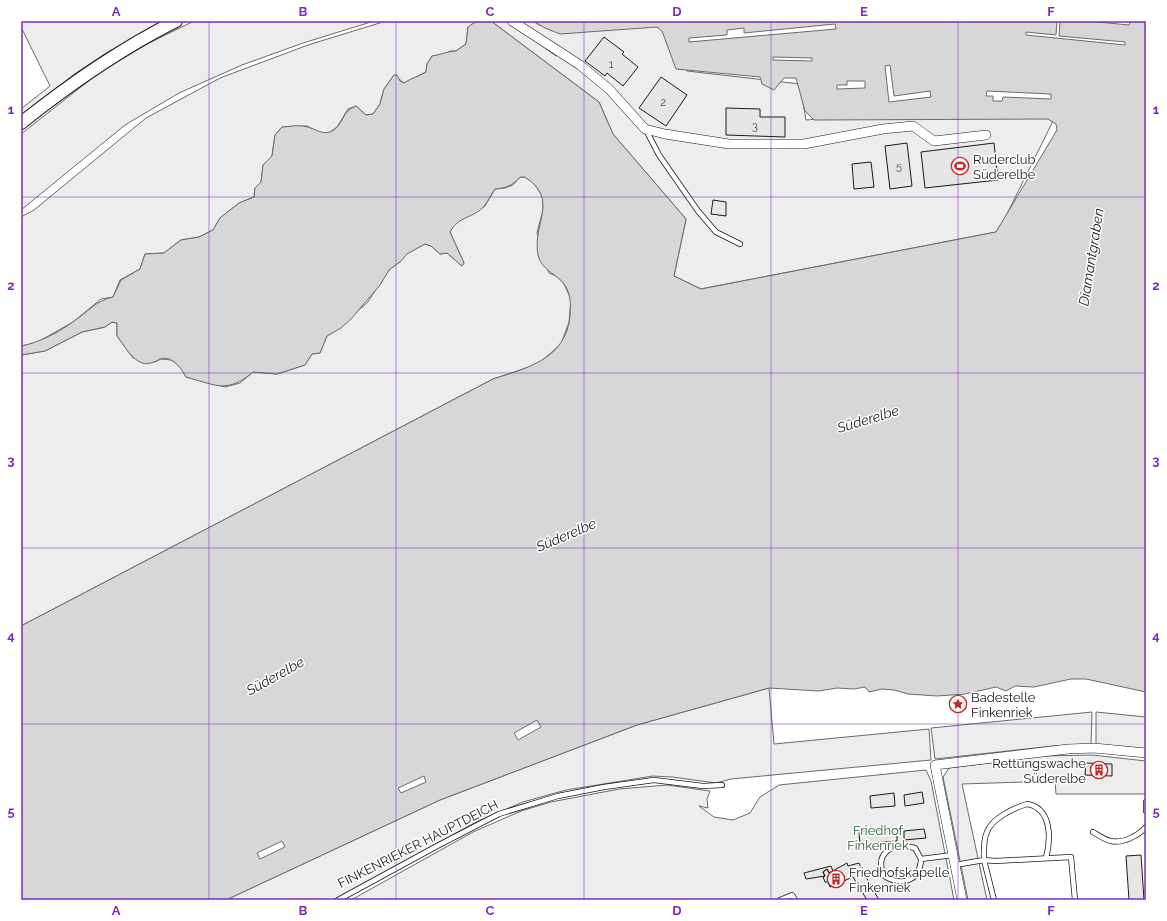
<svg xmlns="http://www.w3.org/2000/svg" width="1167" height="921" font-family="Raleway,sans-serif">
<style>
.built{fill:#ededed;stroke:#6a6a6a}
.water{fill:#d7d7d7;stroke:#6a6a6a}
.pier{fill:#fff;stroke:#6a6a6a}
.building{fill:#e6e6e6;stroke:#1a1a1a}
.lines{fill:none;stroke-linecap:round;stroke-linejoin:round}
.service-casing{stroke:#1a1a1a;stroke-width:6}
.minor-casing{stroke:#1a1a1a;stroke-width:10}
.tertiary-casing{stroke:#1a1a1a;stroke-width:14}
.service{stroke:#fff;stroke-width:4.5}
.minor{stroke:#fff;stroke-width:9}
.tertiary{stroke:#fff;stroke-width:12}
.grid{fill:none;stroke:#7b2cbf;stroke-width:1;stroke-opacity:0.55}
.labels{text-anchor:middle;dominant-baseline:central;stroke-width:3;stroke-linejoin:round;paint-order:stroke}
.number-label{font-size:11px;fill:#4d4d4d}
.poi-label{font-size:13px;fill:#1a1a1a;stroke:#fff;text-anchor:start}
.park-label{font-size:13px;fill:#2b5a34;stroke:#fff}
.street-label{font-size:13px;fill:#1a1a1a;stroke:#fff}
.water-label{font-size:14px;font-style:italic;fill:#1a1a1a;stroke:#fff}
.neatline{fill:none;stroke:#7b2cbf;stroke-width:1.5}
.grid-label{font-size:13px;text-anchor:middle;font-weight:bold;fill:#7b2cbf}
</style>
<rect width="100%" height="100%" fill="#fff"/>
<path class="built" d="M21,21H165L106,53L73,75L21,117V109L50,86L21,27Z
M194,21H374L303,43L242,65L179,93L125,125L21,210V134L100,72L149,43Z
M386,21H480L468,27L466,44L456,51H450L445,54L432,56L427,64L426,72L404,83L394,75L384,89L380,104L373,114L366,115L356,106L348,109L337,127L330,132L322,134L307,126L282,127L275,135L272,156L263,165L261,182L255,188L254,197L239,203L220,218L213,230L199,237L181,240L164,253L145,254L140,269L120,280L113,297L101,299L73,322L36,343L21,346V217L34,210L146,118L220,78L308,45Z
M491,21H507L556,56L564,52L517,21H533L539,25L658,21L687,71L800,84L806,120L894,113L1056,115L1005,218L996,232L701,289L674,276L686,219L613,134L599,102Z
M520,177H525L533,182L543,197V210L537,233L549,273L558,277L564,284L571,299L569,322L561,344L538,364L493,379L21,626V355L45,351L82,332L105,327L112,322L117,323V336L133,358L155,362L161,359L171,360L180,366L186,377L225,387L240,383L253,372L277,374L305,365L312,354L320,353L327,336L367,303L389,270L401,261L406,254L425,244L431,246L440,254L447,253L462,266L464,263L450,232L455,223L478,211L485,206L495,189L505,188L513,185Z
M769,688L774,744L929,729L931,760L731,779L716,783L672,777L653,776L566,790L523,802L478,821L333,900H226L440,800L637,725Z
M1092,712L1091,745L1053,746L935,759L931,728Z
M1096,712L1146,717V749L1096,745Z
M1092,755L1146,761V794H1056L1055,781L962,784L987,900H968L943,777L949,768L1043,756Z
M926,770L931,781L954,900H351L473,832L521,811L551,802L619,789L667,785L710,791L707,799L708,808L699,806L714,817L733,820L750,813L760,797L779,785Z"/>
<path class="water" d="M491,21L599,102L613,134L686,219L674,276L701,289L996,232L1057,130L1056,124L1048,119L814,120L805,111L796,78H784L774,90L762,84L760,77L676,69L662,31L657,27L560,34L545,28L533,21H1146V692L1086,679H1071L1034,687L1015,686L1006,691L996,687L965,694L937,696L908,694L894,690L882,689L869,692L865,687L854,689L837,688L819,691L769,688L637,725L440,800L226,900H21V626L493,379C527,368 566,359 570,316C571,304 571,294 564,284C557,274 541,270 538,255C532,223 560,200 525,177H520C512,186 506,188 495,189C491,194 489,200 485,205C474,219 459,215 450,232L464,263L462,266L447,253L440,254L431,246L425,244L407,254L401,261L389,270L380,285L351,319L341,328L327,336L320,353L312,354L305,365L277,374L253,372C227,394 216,385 186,377C181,368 172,355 160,359C154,362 149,365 142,363C131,359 124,345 117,336V323L112,322L105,327L82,332L45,351L21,355V346C38,343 60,332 74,321C88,312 95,301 113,297L121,280L140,269L145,254L164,253L181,240L199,237L213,230L220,218L239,203L254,197L255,188L261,182L263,165L272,156L275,135L282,127C288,127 294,125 301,126C315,126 325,141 338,126C345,117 344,111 356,106L366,115L373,114L380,104L384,89L394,75H397L400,81L404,83C411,78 418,77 426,72L427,64L432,56C440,55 448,51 456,51L466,44L468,27C475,21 481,21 491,21Z"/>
<path class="pier" d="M1057,21H1060L1059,36L1125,42V45L1026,35V32L1056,35Z
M1088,21H1117L1130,22L1129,25Z
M835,24L836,29L689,42V38L727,35V30L744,28V33Z
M773,57L812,58V61L773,60Z
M890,65L894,96L930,91L931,97L889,102L885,66Z
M847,81H865V88L837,89V85H847Z
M987,91L1051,94V99L1003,97L1002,101H993V96H986Z
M537,720L541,727L518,740L514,733Z
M424,776L426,782L401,793L398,788Z
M282,841L285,847L260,859L257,853Z"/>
<path class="building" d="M604,37L624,52L622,54L638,67L623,86L607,73L605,76L585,61Z
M661,77L687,95L666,126L639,108Z
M726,108L760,109V117H785V137L726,135Z
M907,143L912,186L890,189L885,146Z
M994,143L998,180L925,188L921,152Z
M871,162L874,187L854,189L852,164Z
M713,200L726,202V216L711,214Z
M1086,763L1112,764V776L1085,775Z
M922,792L924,803L905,806L904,795Z
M894,793L895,806L871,808L870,796Z
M897,829V841L860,844L859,832Z
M924,829L926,838L904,840V831Z
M1141,855L1144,900H1129L1126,856Z
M847,863L848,866L859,863L862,870L860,871L863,876L865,875L879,900H867L853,877L830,887L828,882H825L823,877L825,876L823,872L827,869L829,873Z
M831,866L833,871L829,873L827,869L823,872L825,876L806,879L804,873Z"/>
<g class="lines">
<defs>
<path id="service" d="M646,130L659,155L698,211L716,232L740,244
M1146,802V811
M1093,832C1098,835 1105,840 1111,841C1123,844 1139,835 1146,827
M921,859C920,882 900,887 883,875C875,851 894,842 915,848L921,859L953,855
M955,865L984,860C984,851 983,840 987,832C992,818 1014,808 1027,804C1052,808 1051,839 1046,858
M338,900L439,845L499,814L558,796L604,787L654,780L703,786L722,785
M780,900L792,895L795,900
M994,900L984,860L995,861L1071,857L1075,900"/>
<path id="minor" d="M512,21L580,65L609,89L645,129L665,134L729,144H804L883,129L913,126L934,141L986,135
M962,900L935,765L1068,749L1094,748L1146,753"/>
<path id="tertiary" d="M21,123C70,84 120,49 176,21"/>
</defs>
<use href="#service" class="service-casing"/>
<use href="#minor" class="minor-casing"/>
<use href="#tertiary" class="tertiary-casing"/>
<use href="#service" class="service"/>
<use href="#minor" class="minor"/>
<use href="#tertiary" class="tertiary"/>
</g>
<path class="grid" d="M209,21V900M396,21V900M584,21V900M771,21V900M958,21V900M21,197H1146M21,373H1146M21,548H1146M21,724H1146"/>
<defs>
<symbol id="stadium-ring" viewBox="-11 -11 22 22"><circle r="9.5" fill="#fff" stroke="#c62828" stroke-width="1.5"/><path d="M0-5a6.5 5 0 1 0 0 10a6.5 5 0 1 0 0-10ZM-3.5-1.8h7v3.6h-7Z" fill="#c62828"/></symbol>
<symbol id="sight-ring" viewBox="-11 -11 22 22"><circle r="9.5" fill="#fff" stroke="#c62828" stroke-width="1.5"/><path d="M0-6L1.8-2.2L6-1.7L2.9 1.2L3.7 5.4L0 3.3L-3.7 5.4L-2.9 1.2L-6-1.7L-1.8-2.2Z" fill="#c62828"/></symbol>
<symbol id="building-ring" viewBox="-11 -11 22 22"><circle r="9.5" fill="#fff" stroke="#c62828" stroke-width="1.5"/><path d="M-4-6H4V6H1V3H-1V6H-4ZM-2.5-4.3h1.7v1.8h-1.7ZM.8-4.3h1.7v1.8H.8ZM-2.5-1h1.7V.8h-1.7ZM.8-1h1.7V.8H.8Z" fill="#c62828"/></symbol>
</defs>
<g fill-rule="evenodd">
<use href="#stadium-ring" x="950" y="156" width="20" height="20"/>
<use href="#sight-ring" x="948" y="694" width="20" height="20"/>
<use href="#building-ring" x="1089" y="760" width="20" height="20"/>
<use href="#building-ring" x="826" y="869" width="20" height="20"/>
</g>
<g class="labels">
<g class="number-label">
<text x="611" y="64">1</text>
<text x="663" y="102">2</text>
<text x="755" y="126">3</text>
<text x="899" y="166">5</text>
</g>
<g class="poi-label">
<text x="973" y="159">Ruderclub<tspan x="973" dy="15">Süderelbe</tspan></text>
<text x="971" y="697">Badestelle<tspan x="971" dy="15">Finkenriek</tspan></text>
<text x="1086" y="763" text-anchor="end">Rettungswache<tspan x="1086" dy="15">Süderelbe</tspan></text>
<text x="849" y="872">Friedhofskapelle<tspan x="849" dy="15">Finkenriek</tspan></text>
</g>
<g class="park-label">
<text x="878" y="830">Friedhof<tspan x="878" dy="15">Finkenriek</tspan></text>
</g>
<g class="street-label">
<text transform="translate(418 844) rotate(-27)">FINKENRIEKER HAUPTDEICH</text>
</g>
<g class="water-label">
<text transform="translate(1091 257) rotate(-81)">Diamantgraben</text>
<text transform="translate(868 419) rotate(-17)">Süderelbe</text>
<text transform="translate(566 535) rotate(-23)">Süderelbe</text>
<text transform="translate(275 676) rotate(-29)">Süderelbe</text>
</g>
</g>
<rect width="1167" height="921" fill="none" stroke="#ffffff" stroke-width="44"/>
<rect x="22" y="22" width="1123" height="877" class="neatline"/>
<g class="grid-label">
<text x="116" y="16">A</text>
<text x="303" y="16">B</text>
<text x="490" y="16">C</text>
<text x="677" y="16">D</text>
<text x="864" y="16">E</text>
<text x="1051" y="16">F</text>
<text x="11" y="114">1</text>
<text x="1156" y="114">1</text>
<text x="11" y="290">2</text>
<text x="1156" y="290">2</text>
<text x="11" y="465">3</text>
<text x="1156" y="465">3</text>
<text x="11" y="640">4</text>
<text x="1156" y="640">4</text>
<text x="11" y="816">5</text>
<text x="1156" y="816">5</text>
<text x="116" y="915">A</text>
<text x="303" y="915">B</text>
<text x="490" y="915">C</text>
<text x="677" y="915">D</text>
<text x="864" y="915">E</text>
<text x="1051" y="915">F</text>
</g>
</svg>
